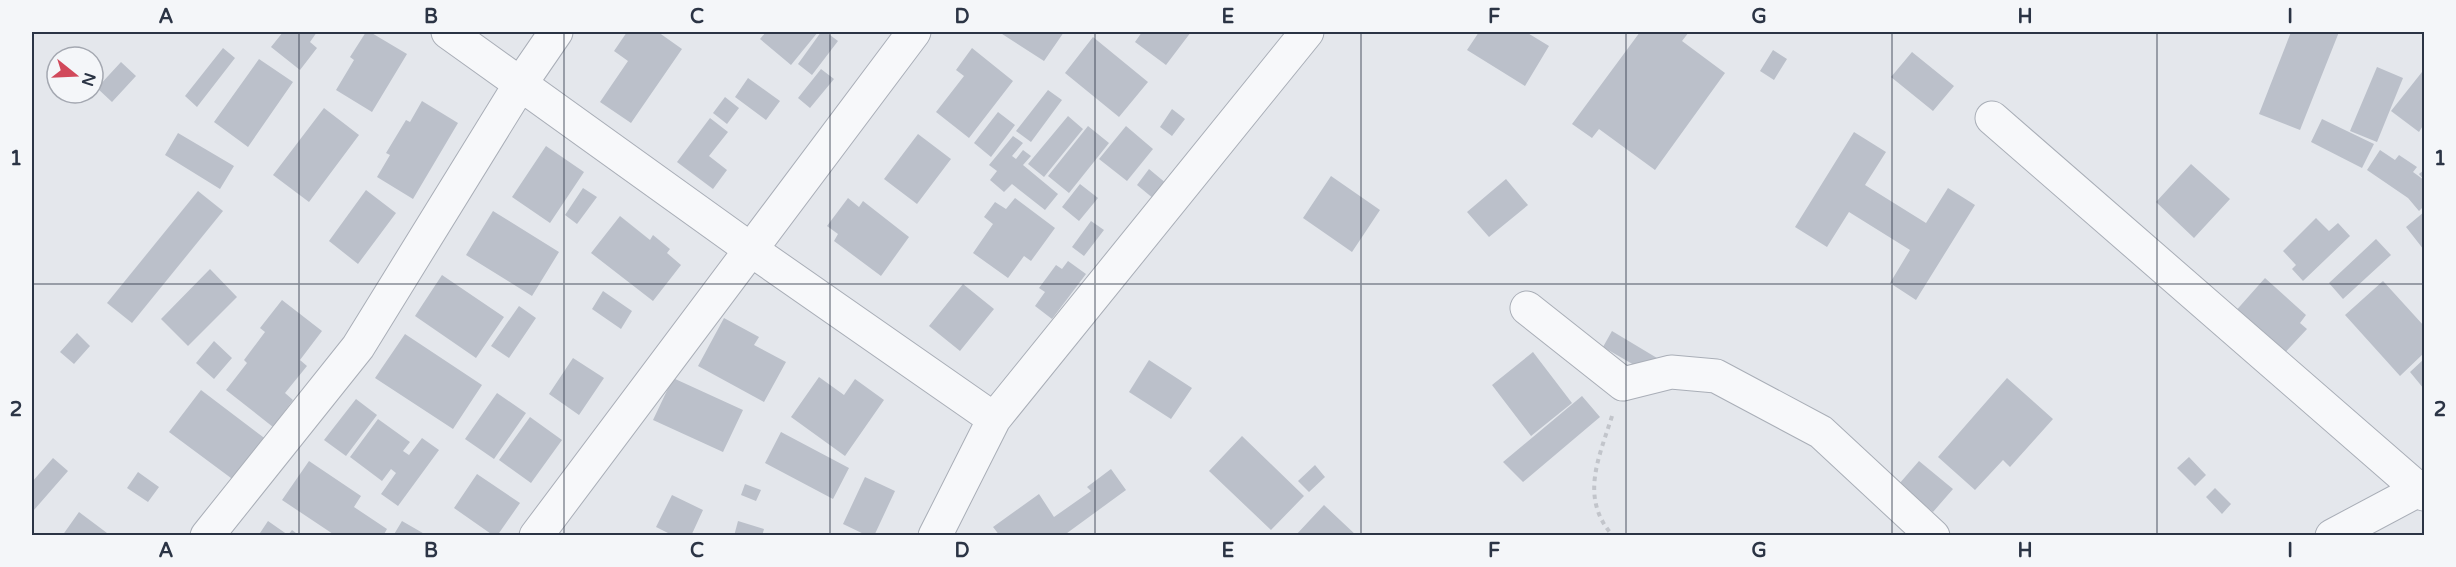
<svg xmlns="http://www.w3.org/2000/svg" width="2456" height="567" font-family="'Varela Round',sans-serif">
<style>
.building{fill:#bbc0ca}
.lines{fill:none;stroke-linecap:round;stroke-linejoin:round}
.minor-casing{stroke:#a9aeb7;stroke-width:35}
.path{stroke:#c2c5cb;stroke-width:4;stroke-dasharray:4.5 4.5;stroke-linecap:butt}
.minor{stroke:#f7f8fa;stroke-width:33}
.grid{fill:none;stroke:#2b3445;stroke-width:1.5;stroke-opacity:0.55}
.neatline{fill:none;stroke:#2b3445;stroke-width:2}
.grid-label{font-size:20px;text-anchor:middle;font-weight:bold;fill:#2b3445}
</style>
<rect width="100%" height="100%" fill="#e4e7ec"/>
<path class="building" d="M283,32H317L310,42L317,48L300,70L271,47Z
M366,32H370L407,54L372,112L336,90L354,60L350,57Z
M627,32H658L682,49L631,123L600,102L628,61L614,51Z
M766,32H818L791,65L760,39Z
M821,32H826L838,41L812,75L798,64Z
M999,32H1064L1044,61Z
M1142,32H1191L1166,65L1135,42Z
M1479,32H1526L1549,46L1525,86L1467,50Z
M1640,32H1689L1682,41L1725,73L1655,170L1599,129L1592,138L1572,124Z
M2291,32H2339L2300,130L2259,114Z
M1093,37L1148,82L1119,117L1065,73Z
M223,48L235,58L197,107L185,96Z
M972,48L1013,81L969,138L936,112L964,76L956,70Z
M1773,50L1787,59L1774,80L1760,71Z
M1912,52L1954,86L1933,111L1891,77Z
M259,59L293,82L248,147L214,122Z
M121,62L136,76L112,102L97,88Z
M2377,67L2403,78L2377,142L2350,131Z
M821,69L834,79L810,108L798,98Z
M2422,72L2424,73V124L2419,132L2391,111Z
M748,78L780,101L766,120L735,97Z
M1048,90L1062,100L1031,142L1016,131Z
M725,97L739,108L727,124L713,113Z
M422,101L458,123L413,199L377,177L390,155L386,153L406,120L410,122Z
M324,108L359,135L309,202L273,175Z
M1172,109L1185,119L1172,136L1160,127Z
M998,112L1015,125L991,157L974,143Z
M1068,116L1083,129L1044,177L1028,164Z
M710,118L728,132L709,156L727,170L713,189L677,162Z
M2322,119L2374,144L2362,168L2311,142Z
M1088,126L1109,143L1069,193L1048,176Z
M1126,126L1153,149L1127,181L1099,159Z
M1854,132L1886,152L1865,185L1926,223L1948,188L1975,205L1916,300L1890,283L1910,250L1849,212L1827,247L1795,227Z
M178,133L234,166L220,189L165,155Z
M918,134L951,159L917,204L884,179Z
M1013,136L1023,143L1012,156L1016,159L1023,150L1031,156L1023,165L1058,194L1045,210L1012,184L1004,192L990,180L997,171L989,165Z
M546,146L584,172L550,223L512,197Z
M2380,150L2395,160L2399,155L2417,167L2413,172L2424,180L2419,174L2424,170V206L2419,211L2408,198L2367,170Z
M2191,164L2230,199L2194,238L2156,202Z
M1149,169L1167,184L1154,199L1137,185Z
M1331,176L1380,210L1352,252L1303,218Z
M1506,179L1528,205L1489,237L1467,212Z
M1080,184L1098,198L1079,221L1062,207Z
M583,188L597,197L577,224L565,215Z
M366,190L396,213L358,264L329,241Z
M198,191L223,211L132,323L107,303Z
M848,198L859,207L863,201L909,237L881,276L834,241L838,234L827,226Z
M1015,198L1055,228L1031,261L1024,256L1008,278L973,253L993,224L984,217L995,202L1006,209Z
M493,211L559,252L532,296L466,255Z
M2424,212V250L2406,227Z
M620,216L650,240L653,235L670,249L667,253L681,265L653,301L591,253Z
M2316,218L2329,231L2338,223L2350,236L2303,281L2292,269L2296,265L2283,251Z
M1091,221L1104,230L1084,256L1072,247Z
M2376,239L2391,255L2343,299L2329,283Z
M1068,261L1086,274L1052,319L1035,306L1045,292L1039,288L1056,265L1062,269Z
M210,269L237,297L188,346L161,319Z
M442,275L504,317L476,358L415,316Z
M2265,278L2306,315L2300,323L2307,329L2281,357L2233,314Z
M2383,281L2424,326V353L2400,376L2345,315Z
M963,284L994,309L960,351L929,326Z
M603,291L632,311L621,329L592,309Z
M282,300L322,331L300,360L307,366L285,393L293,400L273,427L226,390L247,363L244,360L265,332L260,328Z
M519,306L536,318L509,358L491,346Z
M724,318L759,337L754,345L786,362L764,402L698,366Z
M1612,331L1657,358L1648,373L1603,347Z
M77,333L90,346L74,364L60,352Z
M405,334L482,385L453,429L375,378Z
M214,341L232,358L214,379L196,363Z
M1533,352L1572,403L1531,436L1492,385Z
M573,358L604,378L579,415L549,394Z
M2424,359V389L2410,372Z
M1149,360L1192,388L1171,419L1129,392Z
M819,377L844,395L855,379L884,400L845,456L791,417Z
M673,378L743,410L723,452L653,420Z
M2007,378L2053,419L2010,467L2003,460L1975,490L1938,457Z
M201,390L267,440L235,481L169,432Z
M497,393L526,413L494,459L465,439Z
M1582,396L1600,417L1523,482L1503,462Z
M356,399L377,415L346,456L324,440Z
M530,417L562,440L531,483L499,460Z
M378,419L410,442L403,451L409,455L422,438L439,450L398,506L381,494L396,473L391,469L382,481L350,457Z
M781,432L849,468L833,499L765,463Z
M1242,436L1304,496L1271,530L1209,471Z
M2189,457L2206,475L2195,486L2177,468Z
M53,458L68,471L34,510L32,508V482Z
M309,461L361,496L354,507L387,529L383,536H336L282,500Z
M1919,461L1953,489L1933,512L1899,484Z
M1315,465L1325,477L1309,492L1298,481Z
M1111,469L1126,490L1063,536H1000L993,527L1039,494L1054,517L1091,491L1087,487Z
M138,472L159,487L148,502L127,488Z
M477,474L520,503L497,536H494L454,508Z
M865,477L895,491L874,536H868L843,524Z
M745,484L761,490L756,501L741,495Z
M2215,488L2231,504L2222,514L2206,497Z
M672,495L703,510L691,536H674L656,527Z
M1324,505L1357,536H1295Z
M79,512L111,536H62Z
M268,521L288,535L292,530L300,536H258Z
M402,521L428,536H393Z
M738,521L764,529L762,536H734Z"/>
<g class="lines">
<defs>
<path id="minor" d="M448,32L750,249L994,419
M1992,118L2424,494
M1527,308L1623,384L1671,372L1716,376L1821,432L1933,536
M207,536L358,347L521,83L556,32
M536,536L914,32
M935,536L994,419L1307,32
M2332,536L2424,487"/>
</defs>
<use href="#minor" class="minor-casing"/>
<path class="path" d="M1612,416C1599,458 1579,498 1613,536"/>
<use href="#minor" class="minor"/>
</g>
<path class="grid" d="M299,32V536M564,32V536M830,32V536M1095,32V536M1361,32V536M1626,32V536M1892,32V536M2157,32V536M32,284H2424"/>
<rect width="2456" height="567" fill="none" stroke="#f4f6f9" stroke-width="66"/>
<g transform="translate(75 75) rotate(108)"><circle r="28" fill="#f4f6f9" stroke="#a4a8b1" stroke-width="1.5"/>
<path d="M0-4.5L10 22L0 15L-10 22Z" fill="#d1495b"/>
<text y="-9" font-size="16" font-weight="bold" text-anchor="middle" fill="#2b3445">N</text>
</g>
<rect x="33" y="33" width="2390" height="501" class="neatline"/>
<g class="grid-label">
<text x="166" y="23">A</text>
<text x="431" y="23">B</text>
<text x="697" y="23">C</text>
<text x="962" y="23">D</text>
<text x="1228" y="23">E</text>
<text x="1494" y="23">F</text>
<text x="1759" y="23">G</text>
<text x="2025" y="23">H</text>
<text x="2290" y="23">I</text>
<text x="16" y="165">1</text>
<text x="2440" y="165">1</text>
<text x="16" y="416">2</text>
<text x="2440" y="416">2</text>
<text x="166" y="557">A</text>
<text x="431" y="557">B</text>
<text x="697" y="557">C</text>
<text x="962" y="557">D</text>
<text x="1228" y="557">E</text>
<text x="1494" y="557">F</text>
<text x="1759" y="557">G</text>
<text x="2025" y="557">H</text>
<text x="2290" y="557">I</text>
</g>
</svg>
